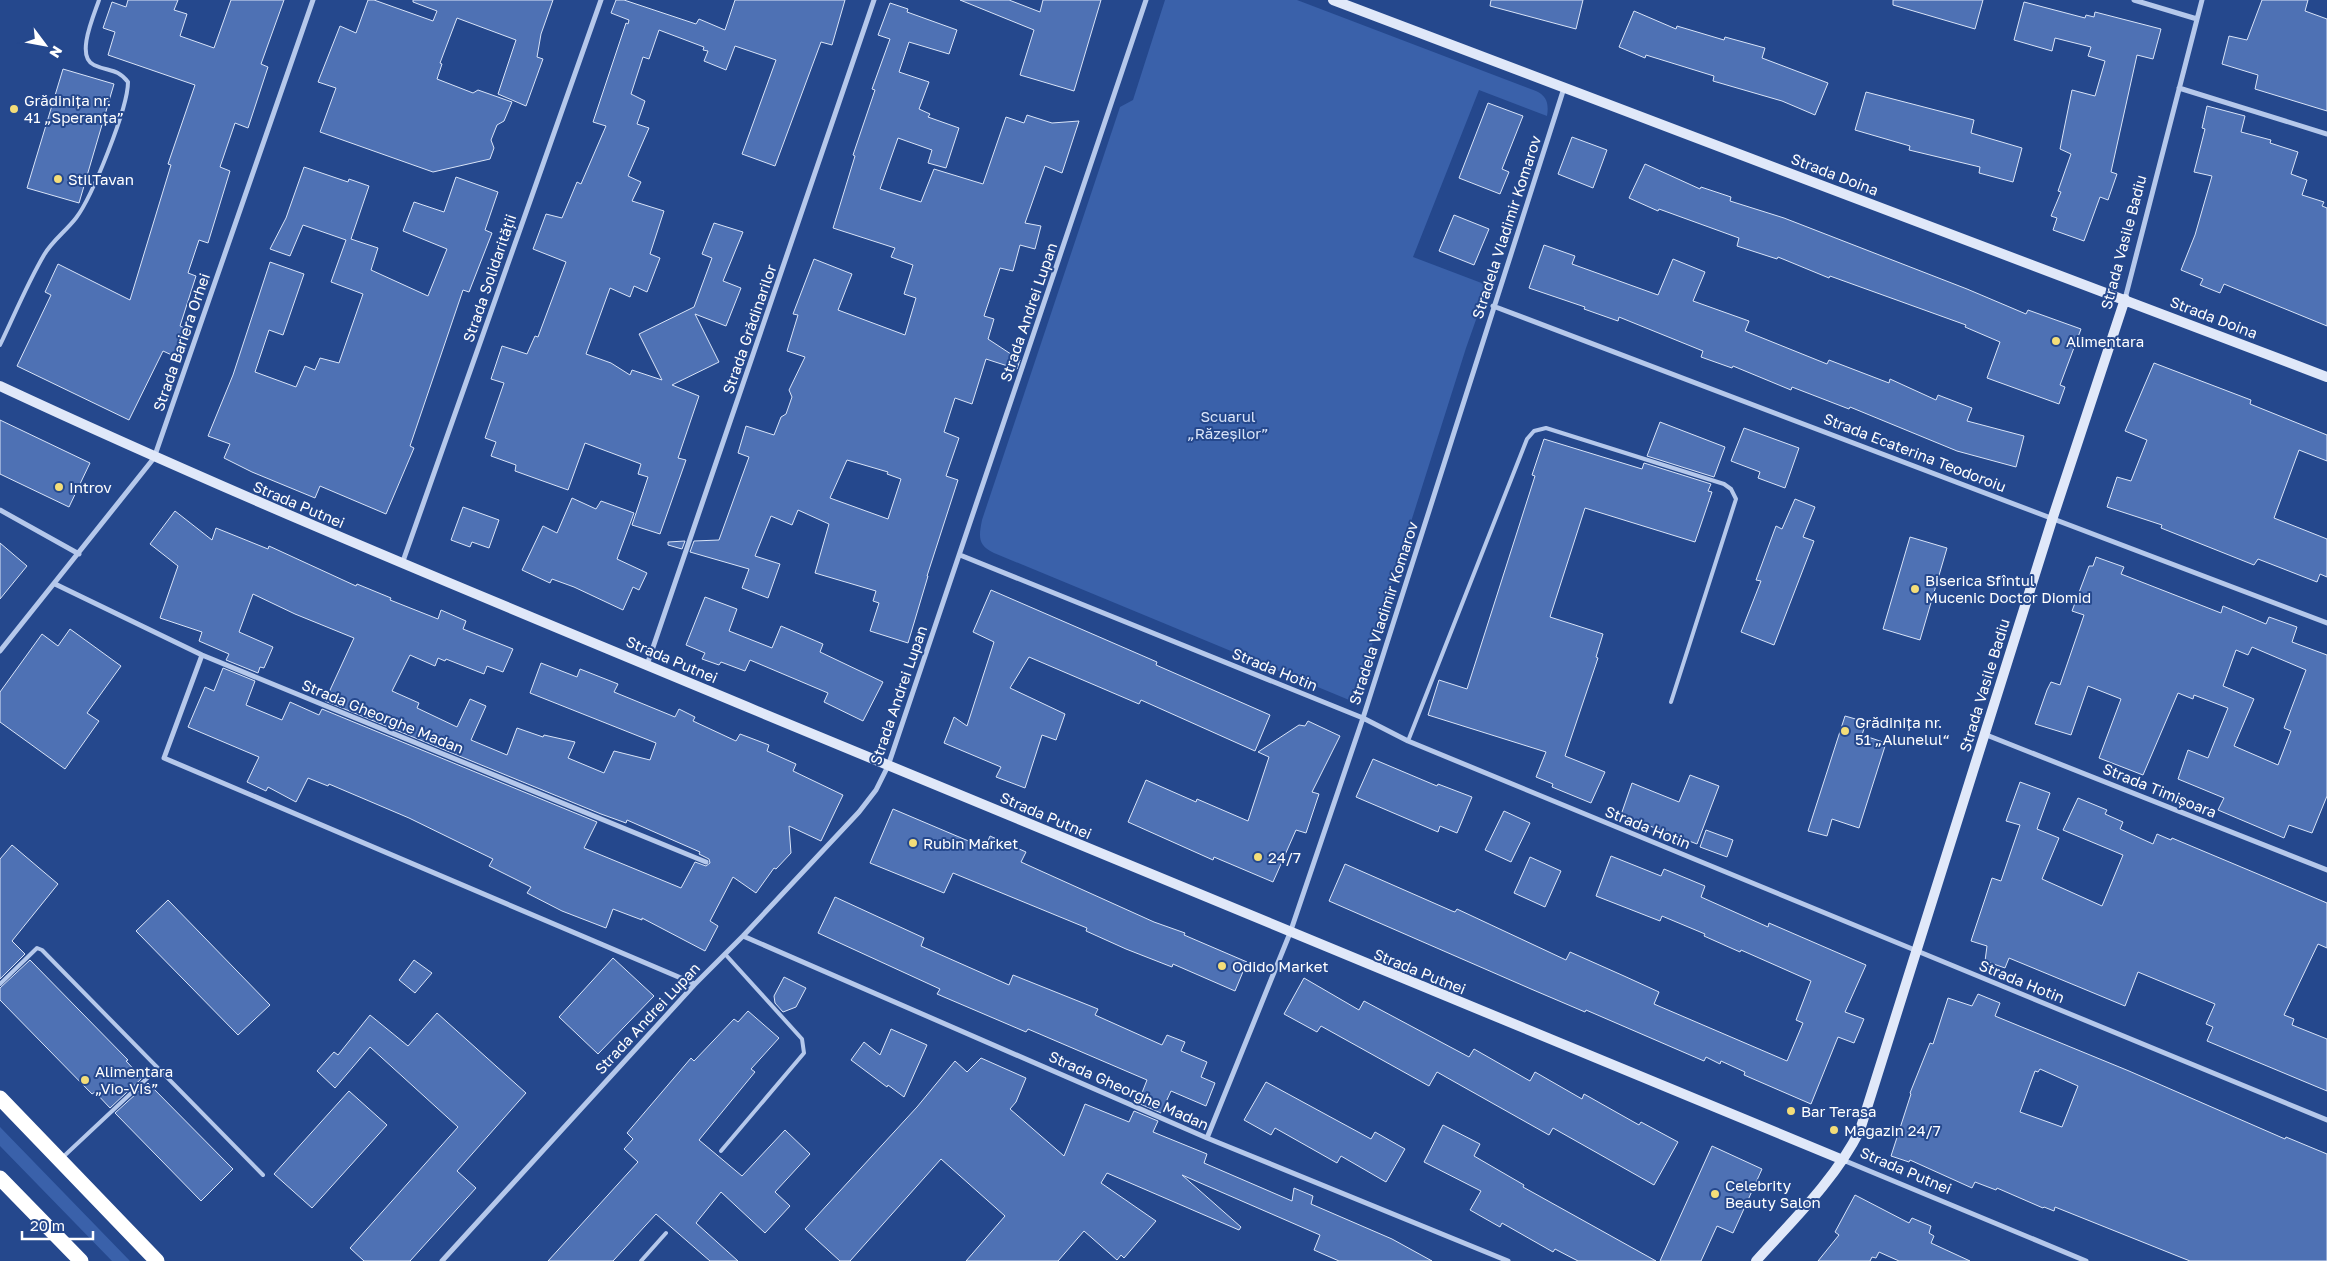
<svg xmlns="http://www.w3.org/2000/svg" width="2327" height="1261" font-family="'Golos Text',sans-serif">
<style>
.green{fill:#3a61aa}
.building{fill:#4e71b4;stroke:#d9e4f8;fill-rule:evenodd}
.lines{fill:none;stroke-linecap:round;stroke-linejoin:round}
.lane{stroke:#b5c8eb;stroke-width:4}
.street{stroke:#b5c8eb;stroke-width:5}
.secondary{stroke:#e0e8f9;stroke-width:10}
.highway{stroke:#fff;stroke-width:15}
.poi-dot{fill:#f4dd79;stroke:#25488d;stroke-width:2}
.labels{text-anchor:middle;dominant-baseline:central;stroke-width:4;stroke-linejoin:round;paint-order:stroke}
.poi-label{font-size:15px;fill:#fff;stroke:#25488d;text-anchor:start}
.street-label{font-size:15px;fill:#fff;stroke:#25488d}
.park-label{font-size:15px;fill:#d9e4f8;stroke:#25488d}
</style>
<rect width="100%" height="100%" fill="#25488d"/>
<path class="green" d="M1165,0H1297L1536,91C1547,96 1549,104 1547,116L1479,90L1413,257L1492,287L1478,314L1466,348L1354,702L994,553C977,545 979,536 982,520L1120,107L1133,100Z
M0,1127L130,1261H112L0,1146Z"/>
<path class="building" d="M128,0H178L174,10L187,14L180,36L214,48L231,0H284L261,64L268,67L248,128L235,123L220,167L230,171L208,243L199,240L188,273L196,276L180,326L187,329L174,356L163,351L129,420L17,366L51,295L45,292L58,264L130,300L171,165L168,164L195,85L108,55L115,32L103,28L112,2L126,7Z
M368,0H374L433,21L437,11L413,2V0H553L541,34L537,57L543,59L526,106L498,94L516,40L457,18L440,63L442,64L437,79L473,93L478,90L512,102L504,121L497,125L491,140L494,148L490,159L433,172L320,132L336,88L318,82L340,26L356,33Z
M616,0H624L696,24L699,19L725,30L735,0H845L832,45L821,42L775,166L742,154L776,60L735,46L726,70L704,61L708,51L703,50L704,47L659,30L649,59L643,57L631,94L645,101L637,124L649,128L628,176L641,182L632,201L664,211L650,254L660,258L647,292L634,286L630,297L610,288L586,354L611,363L630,375L632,370L662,380L639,334L694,307L712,258L702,254L714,223L743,232L723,281L741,288L726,326L695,314L719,362L672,385L699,396L678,458L686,460L660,534L632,525L648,477L638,474L641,464L585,443L568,490L515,471L516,465L491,456L496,442L485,438L504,383L491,379L502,346L527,354L535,336L538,337L566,262L533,249L546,214L562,218L577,182L581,184L606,126L593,122L626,23L628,24L629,20L611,13Z
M960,0H1009L1040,12L1043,0H1101L1074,91L1020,75L1034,30Z
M1491,0H1583L1576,29L1490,6Z
M1893,0H1983L1975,29L1893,5Z
M2262,0H2308L2305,11L2327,19V111L2255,89L2258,75L2222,64L2229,36L2247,40Z
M2024,2L2085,18L2086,15L2094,17L2095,12L2161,29L2153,59L2137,55L2111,172L2117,174L2108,200L2100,197L2084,241L2053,230L2057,218L2051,216L2061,192L2058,191L2071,154L2060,149L2072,90L2095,96L2105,61L2088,56L2091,47L2055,38L2052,51L2014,40Z
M890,3L908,9L907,12L957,30L949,54L909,42L899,72L929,82L919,109L930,114L928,117L959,128L946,168L928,163L932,150L898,138L880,189L921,202L934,169L983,184L1006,117L1024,123L1027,115L1052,123L1079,121L1062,173L1045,166L1025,223L1041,226L1035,249L1020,245L1013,271L1000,268L984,316L994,319L988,339L1020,360L1017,369L986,359L972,404L955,398L944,432L959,438L946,476L958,480L927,576H928L908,643L870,631L879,603L873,601L876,591L815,573L829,524L798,510L792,525L771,516L755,556L780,564L768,598L742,588L749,569L690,552L694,541L719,540L749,457L738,453L746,426L774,435L781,417L786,414L792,397L789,390L805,357L787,351L798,315L793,314L814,259L852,274L838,310L905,335L916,298L904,294L913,265L891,257L895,248L833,228L855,156L853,155L875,90L872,89L890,39L878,35ZM847,460L888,472L887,474L901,479L888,519L830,498Z
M1634,11L1676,29L1677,26L1724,40L1725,37L1765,48L1762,58L1828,83L1815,115L1782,101L1713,81L1714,76L1646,55L1645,58L1619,47Z
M63,69L114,84L79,203L27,188Z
M1866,92L1974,120L1971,133L2022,148L2013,182L1979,173L1980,167L1909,150L1910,146L1855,130Z
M1488,103L1523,116L1502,169L1509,172L1500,194L1459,178Z
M2207,106L2245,116L2241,132L2271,140L2270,143L2298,152L2291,174L2307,180L2302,195L2324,202L2322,206L2327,208V326L2224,284L2220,293L2200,285L2203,279L2181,270L2195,235L2212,176L2194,172L2205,129L2202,128Z
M1572,137L1607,150L1593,188L1558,174Z
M1645,164L1700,189L1701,187L1731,197L1730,201L1784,218L1967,289L2026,314L2028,310L2081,329L2060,385L2065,387L2059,404L1987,378L2000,342L1965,327L1966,325L1830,276L1829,278L1778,257L1777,259L1737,246L1739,238L1659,209L1658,211L1629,198Z
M304,167L348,182L349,179L369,186L351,239L378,248L371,270L428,296L447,249L403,231L414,202L444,212L456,177L498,192L485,230L492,233L469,292L463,290L410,446L414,448L386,514L320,486L315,498L252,472L224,458L230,444L208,436L233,375L270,262L304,274L283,335L269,330L255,372L296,387L305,366L315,370L320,358L339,363L363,294L331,282L346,240L303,225L290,256L270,249L286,218Z
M1454,215L1489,229L1474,265L1439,251Z
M1544,245L1575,256L1572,264L1658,295L1673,259L1705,272L1693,301L1749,321L1745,331L1827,364L1829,360L1889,383L1890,379L1936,400L1938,395L1972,408L1967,421L2024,436L2016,467L1957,451L1850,407L1849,409L1792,387L1791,390L1733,366L1732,368L1701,357L1703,351L1619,317L1618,321L1584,309L1585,307L1529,288Z
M2154,363L2251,400L2250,404L2327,435V461L2299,450L2274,518L2327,539V577L2320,574L2317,582L2258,559L2254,565L2161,528L2162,525L2107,507L2117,477L2131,481L2147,440L2125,431Z
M0,420L90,463L69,507L0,474Z
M1660,422L1725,447L1714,477L1647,456Z
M1744,428L1799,448L1785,488L1758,478L1760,472L1731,461Z
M1544,439L1642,469L1644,463L1711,484L1708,491L1712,492L1695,542L1585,508L1550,617L1603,634L1596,657L1598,658L1565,756L1605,772L1591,803L1552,787L1553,784L1536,777L1546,752L1428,715L1439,680L1467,689L1535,476L1532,475Z
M572,498L596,509L601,501L634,513L617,559L647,573L639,590L633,587L623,610L574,587L552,579L550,583L522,570L543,526L557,533Z
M1795,499L1815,507L1803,537L1814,541L1774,645L1741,632L1761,581L1756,580L1776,526L1782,529Z
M463,507L499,520L489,548L472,542L470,547L451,540Z
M175,511L212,540L216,528L268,549L269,546L356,586L357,584L391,598L390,600L438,619L441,610L466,621L463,629L513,649L503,672L487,666L484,674L446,659L445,661L438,658L435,666L410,655L392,691L419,703L417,708L457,727L470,699L486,706L471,740L507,755L517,728L543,737L544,735L575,742L568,758L604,773L614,751L650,760L656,743L530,693L541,663L577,677L580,669L618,684L614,692L675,717L679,709L695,717L693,721L736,741L740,734L769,745L767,751L796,764L793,771L843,795L821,841L789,826L791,853L776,869L774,868L756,893L733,877L710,921L718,926L705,951L642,918V920L613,909L606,928L562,911L527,893L531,887L489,866L493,859L409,818L329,784L328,786L308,778L296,802L268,787L266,791L247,782L259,757L188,727L205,687L214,691L223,668L255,681L246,705L282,720L290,702L319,715L322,709L597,822L584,848L681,888L695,862L706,866L710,863L709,859L699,854L700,852L627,820L626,823L601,814L325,701L354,638L295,614L253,594L239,632L273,647L264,668L260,667L258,673L226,660L229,654L199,641L202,632L160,618L178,566L150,544Z
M1910,537L1947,548L1920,640L1883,629Z
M685,541L682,549L668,545V542Z
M0,543L27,566L0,599Z
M2096,557L2124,567L2121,574L2221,613L2223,606L2266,624L2269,617L2297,627L2292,642L2327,655V796L2312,833L2289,825L2284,838L2218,810L2224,798L2178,779L2188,750L2208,758L2228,708L2194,695L2193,699L2178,693L2143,775L2099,758L2121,699L2088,686L2071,735L2035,724L2047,690L2051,682L2060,685L2084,615L2072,611L2089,566H2093ZM2252,647L2306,670L2284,728L2291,731L2278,765L2234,746L2254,699L2223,686L2236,650L2248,655Z
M991,590L1157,662L1156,665L1270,715L1255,751L1141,700L1139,704L1029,657L1010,688L1065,714L1056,740L1042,735L1025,788L996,777L1001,767L944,743L954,717L967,726L994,642L973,632Z
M705,597L737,609L729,631L772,648L781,626L823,644L820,652L883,682L863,721L824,702L828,693L750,660L745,671L721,662L719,665L702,659L705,653L686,645Z
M70,629L121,666L87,713L99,721L65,769L0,722V692L42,634L58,646Z
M1845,716L1866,722L1862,735L1886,743L1859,828L1832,819L1827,836L1808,831Z
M1308,721L1340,736L1312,792L1319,794L1306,833L1296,830L1273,882L1214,857L1213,860L1128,822L1146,780L1196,802L1197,799L1248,821L1269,757L1258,752L1299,725L1305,726Z
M1373,759L1437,786L1438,784L1472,797L1457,833L1440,826L1438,832L1356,797Z
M1690,775L1719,786L1697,844L1621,815L1632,783L1679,802Z
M2020,782L2050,793L2037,829L2059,838L2042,879L2102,906L2123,855L2063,830L2078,798L2107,810L2105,814L2123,822L2120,829L2153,844L2157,834L2171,840L2172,838L2327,903V948L2318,944L2284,1015L2294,1019L2292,1025L2327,1039V1091L2207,1041L2213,1027L2206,1024L2215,1004L2138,972L2125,1006L2009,958L2005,968L1985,961L1987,946L1971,941L1992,878L2001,881L2020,825L2006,821Z
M893,809L985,848L990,836L1026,852L1021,862L1154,922L1185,933L1184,935L1247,962L1235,991L1173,964L1172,967L1126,949L1086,931L1087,928L953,873L944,893L870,863Z
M1504,811L1530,823L1511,862L1485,850Z
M1706,830L1733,840L1727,857L1700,847Z
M12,845L58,884L12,941L25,954L0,979V859Z
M1611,856L1661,876L1664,869L1705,886L1701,897L1768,927L1769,923L1866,965L1845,1012L1864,1019L1854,1043L1838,1037L1811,1104L1744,1075L1745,1072L1721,1061L1720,1064L1706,1057L1704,1061L1586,1010L1585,1012L1531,989L1329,901L1345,864L1452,911L1455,912L1457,909L1566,960L1570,952L1624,976L1659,992L1654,1004L1787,1061L1803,1023L1796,1020L1811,981L1741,950L1740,952L1704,936L1705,934L1662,916L1660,921L1596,896Z
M1530,857L1561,871L1545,907L1514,893Z
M835,897L924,938L921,946L1009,985L1013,975L1098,1009L1095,1015L1162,1045L1167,1035L1185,1042L1181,1051L1207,1062L1201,1077L1215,1083L1206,1106L1171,1091L1161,1113L1138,1103L1147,1080L1028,1029L1026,1032L937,994L940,989L818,933Z
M168,900L270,1005L238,1035L136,931Z
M613,958L654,996L598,1054L559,1017Z
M30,960L128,1060L126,1061L142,1078L110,1108L95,1092L92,1094L0,1000V988Z
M414,960L432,973L415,993L399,980Z
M784,977L806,988L796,1007L783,1012L775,1003L774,996Z
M1304,978L1359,1010L1364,1001L1469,1057L1474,1049L1530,1081L1535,1072L1582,1099L1584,1094L1639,1125L1641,1122L1678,1142L1654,1185L1553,1128L1549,1135L1437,1072L1429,1086L1321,1026L1317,1032L1284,1014Z
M1978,994L2000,1003L1995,1016L2129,1071L2285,1139L2286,1137L2327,1154V1261H2190L2055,1207L2054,1211L2044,1207L2043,1208L1997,1188L1996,1190L1975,1182L1972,1188L1910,1160L1909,1162L1891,1156L1911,1094L1910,1093L1930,1043L1933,1044L1948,998L1972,1006ZM2040,1069L2078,1086L2062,1127L2020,1112L2035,1071L2038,1072Z
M748,1011L779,1038L751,1069L755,1072L699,1140L742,1176L785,1130L810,1154L775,1192L790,1206L765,1233L721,1192L696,1223L738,1261H710L656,1214L613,1261H548L638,1162L624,1149L633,1139L627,1133L691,1058L694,1061L734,1019L738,1022Z
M437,1013L526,1093L457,1171L476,1188L410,1261H364L350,1248L458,1127L370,1047L335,1088L317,1071L334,1052L338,1055L370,1015L408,1046Z
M891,1029L927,1045L904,1097L888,1085L887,1087L851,1060L864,1042L880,1055Z
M981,1058L1026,1078L1016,1102L1010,1109L1064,1156L1085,1104L1129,1122L1134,1111L1158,1121L1153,1132L1207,1154L1204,1163L1292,1201L1294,1188L1313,1196L1311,1204L1392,1239L1432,1261H1339L1314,1250L1320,1235L1182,1175L1241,1227L1239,1230L1107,1173L1101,1183L1156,1221L1124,1258L1121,1255L1117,1260L1084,1231L1058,1261H966L1005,1216L941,1159L850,1261H840L805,1229L917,1107L955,1061L967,1072Z
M1266,1082L1371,1139L1375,1132L1405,1149L1386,1182L1341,1156L1337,1163L1275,1128L1271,1135L1244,1120Z
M148,1083L233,1169L201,1201L115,1113Z
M349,1091L387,1125L312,1208L274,1174Z
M1443,1125L1480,1144L1474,1156L1524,1185L1523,1187L1656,1261H1578L1555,1249L1553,1252L1502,1223L1500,1227L1470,1210L1481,1191L1424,1162Z
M1712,1146L1762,1169L1733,1233L1717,1226L1701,1261H1660Z
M1855,1195L1909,1223L1912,1218L1931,1226L1929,1233L1934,1236L1931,1243L1970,1261H1899L1879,1252L1876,1258L1872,1257L1870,1261H1818L1839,1235L1835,1232Z"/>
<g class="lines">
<path class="lane" d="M0,345C14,316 27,284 44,255C52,241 66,231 76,218C92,197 128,108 128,82C117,68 109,72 94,65C75,57 94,15 99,0
M1408,741L1527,439L1534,431L1546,428L1724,484L1731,489L1736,499L1671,702
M0,984L37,948L42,950L263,1175
M721,1151L804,1053L802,1039L725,954
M63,1157L158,1068
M641,1261L666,1233"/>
<path class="street" d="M2134,0L2197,19
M2179,88L2327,134
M2125,299L2202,0
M1493,306L2327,623
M0,510L79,554
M960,555L1363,718L1408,741L2327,1120
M402,564L601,0
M55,584L202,655L706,862
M0,651L154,458L313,0
M202,655L164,758L695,984
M647,665L874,0
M1984,734L2327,870
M743,936L1207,1138L1508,1261
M1207,1138L1290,933L1363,718L1564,88
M1843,1160L2086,1261
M442,1261L695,984L743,936L859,812L876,790L888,766L1146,0"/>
<path class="secondary" d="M1333,0L2327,377
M0,386C249,502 503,605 757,711C1118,861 1480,1011 1843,1160
M1756,1261C1793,1220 1835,1180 1860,1130L2053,517L2125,299"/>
<path class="highway" d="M0,1098L157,1261
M0,1178L81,1261"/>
</g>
<g class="poi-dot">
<circle cx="14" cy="109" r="5"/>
<circle cx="58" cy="179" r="5"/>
<circle cx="2056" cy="341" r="5"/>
<circle cx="59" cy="487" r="5"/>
<circle cx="1915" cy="589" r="5"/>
<circle cx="1845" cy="731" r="5"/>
<circle cx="913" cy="843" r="5"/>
<circle cx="1258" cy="857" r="5"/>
<circle cx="1222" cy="966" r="5"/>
<circle cx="85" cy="1080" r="5"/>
<circle cx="1791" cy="1111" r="5"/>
<circle cx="1834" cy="1130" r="5"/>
<circle cx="1715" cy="1194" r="5"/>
</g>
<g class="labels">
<g class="poi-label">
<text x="24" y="100">Grădinița nr.<tspan x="24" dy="17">41 „Speranța”</tspan></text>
<text x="68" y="179">StilTavan</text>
<text x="2066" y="341">Alimentara</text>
<text x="69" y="487">Introv</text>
<text x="1925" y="580">Biserica Sfîntul<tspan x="1925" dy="17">Mucenic Doctor Diomid</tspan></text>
<text x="1855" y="722">Grădinița nr.<tspan x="1855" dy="17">51 „Alunelul“</tspan></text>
<text x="923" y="843">Rubin Market</text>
<text x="1268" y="857">24/7</text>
<text x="1232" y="966">Odido Market</text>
<text x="95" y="1071">Alimentara<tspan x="95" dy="17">„Vio-Vis”</tspan></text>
<text x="1801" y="1111">Bar Terasa</text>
<text x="1844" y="1130">Magazin 24/7</text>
<text x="1725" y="1185">Celebrity<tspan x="1725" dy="17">Beauty Salon</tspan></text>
</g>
<g class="street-label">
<text transform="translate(1835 174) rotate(21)">Strada Doina</text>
<text transform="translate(1506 227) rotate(-72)">Stradela Vladimir Komarov</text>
<text transform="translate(2123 242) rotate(-75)">Strada Vasile Badiu</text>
<text transform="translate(489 278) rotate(-71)">Strada Solidarității</text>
<text transform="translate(1028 312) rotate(-71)">Strada Andrei Lupan</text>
<text transform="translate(2214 317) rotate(21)">Strada Doina</text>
<text transform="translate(749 329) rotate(-71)">Strada Grădinarilor</text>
<text transform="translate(181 342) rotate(-71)">Strada Bariera Orhei</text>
<text transform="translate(1915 452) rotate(21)">Strada Ecaterina Teodoroiu</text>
<text transform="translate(299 504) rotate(23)">Strada Putnei</text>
<text transform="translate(1383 613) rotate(-72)">Stradela Vladimir Komarov</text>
<text transform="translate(672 659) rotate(23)">Strada Putnei</text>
<text transform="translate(1275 669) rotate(22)">Strada Hotin</text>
<text transform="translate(1984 685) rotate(-73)">Strada Vasile Badiu</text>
<text transform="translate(898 695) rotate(-71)">Strada Andrei Lupan</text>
<text transform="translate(383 716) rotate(22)">Strada Gheorghe Madan</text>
<text transform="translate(2160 790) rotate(22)">Strada Timișoara</text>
<text transform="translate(1046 815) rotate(23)">Strada Putnei</text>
<text transform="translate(1648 827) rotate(22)">Strada Hotin</text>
<text transform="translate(1420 971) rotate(22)">Strada Putnei</text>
<text transform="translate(2022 981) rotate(22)">Strada Hotin</text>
<text transform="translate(647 1018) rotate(-47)">Strada Andrei Lupan</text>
<text transform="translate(1129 1090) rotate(24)">Strada Gheorghe Madan</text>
<text transform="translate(1906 1170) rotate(23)">Strada Putnei</text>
</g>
<g class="park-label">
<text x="1228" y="416">Scuarul<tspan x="1228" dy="17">„Răzeșilor”</tspan></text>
</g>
</g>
<g transform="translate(45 45) rotate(122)" stroke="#25488d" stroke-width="4" paint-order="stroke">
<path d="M0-4L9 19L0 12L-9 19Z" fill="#ffffff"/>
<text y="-8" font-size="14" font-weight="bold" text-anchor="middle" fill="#ffffff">N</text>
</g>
<path d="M22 1231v8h71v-8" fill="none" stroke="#ffffff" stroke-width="2.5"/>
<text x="30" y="1231" font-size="15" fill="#ffffff" stroke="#25488d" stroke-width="4" paint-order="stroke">20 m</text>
</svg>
